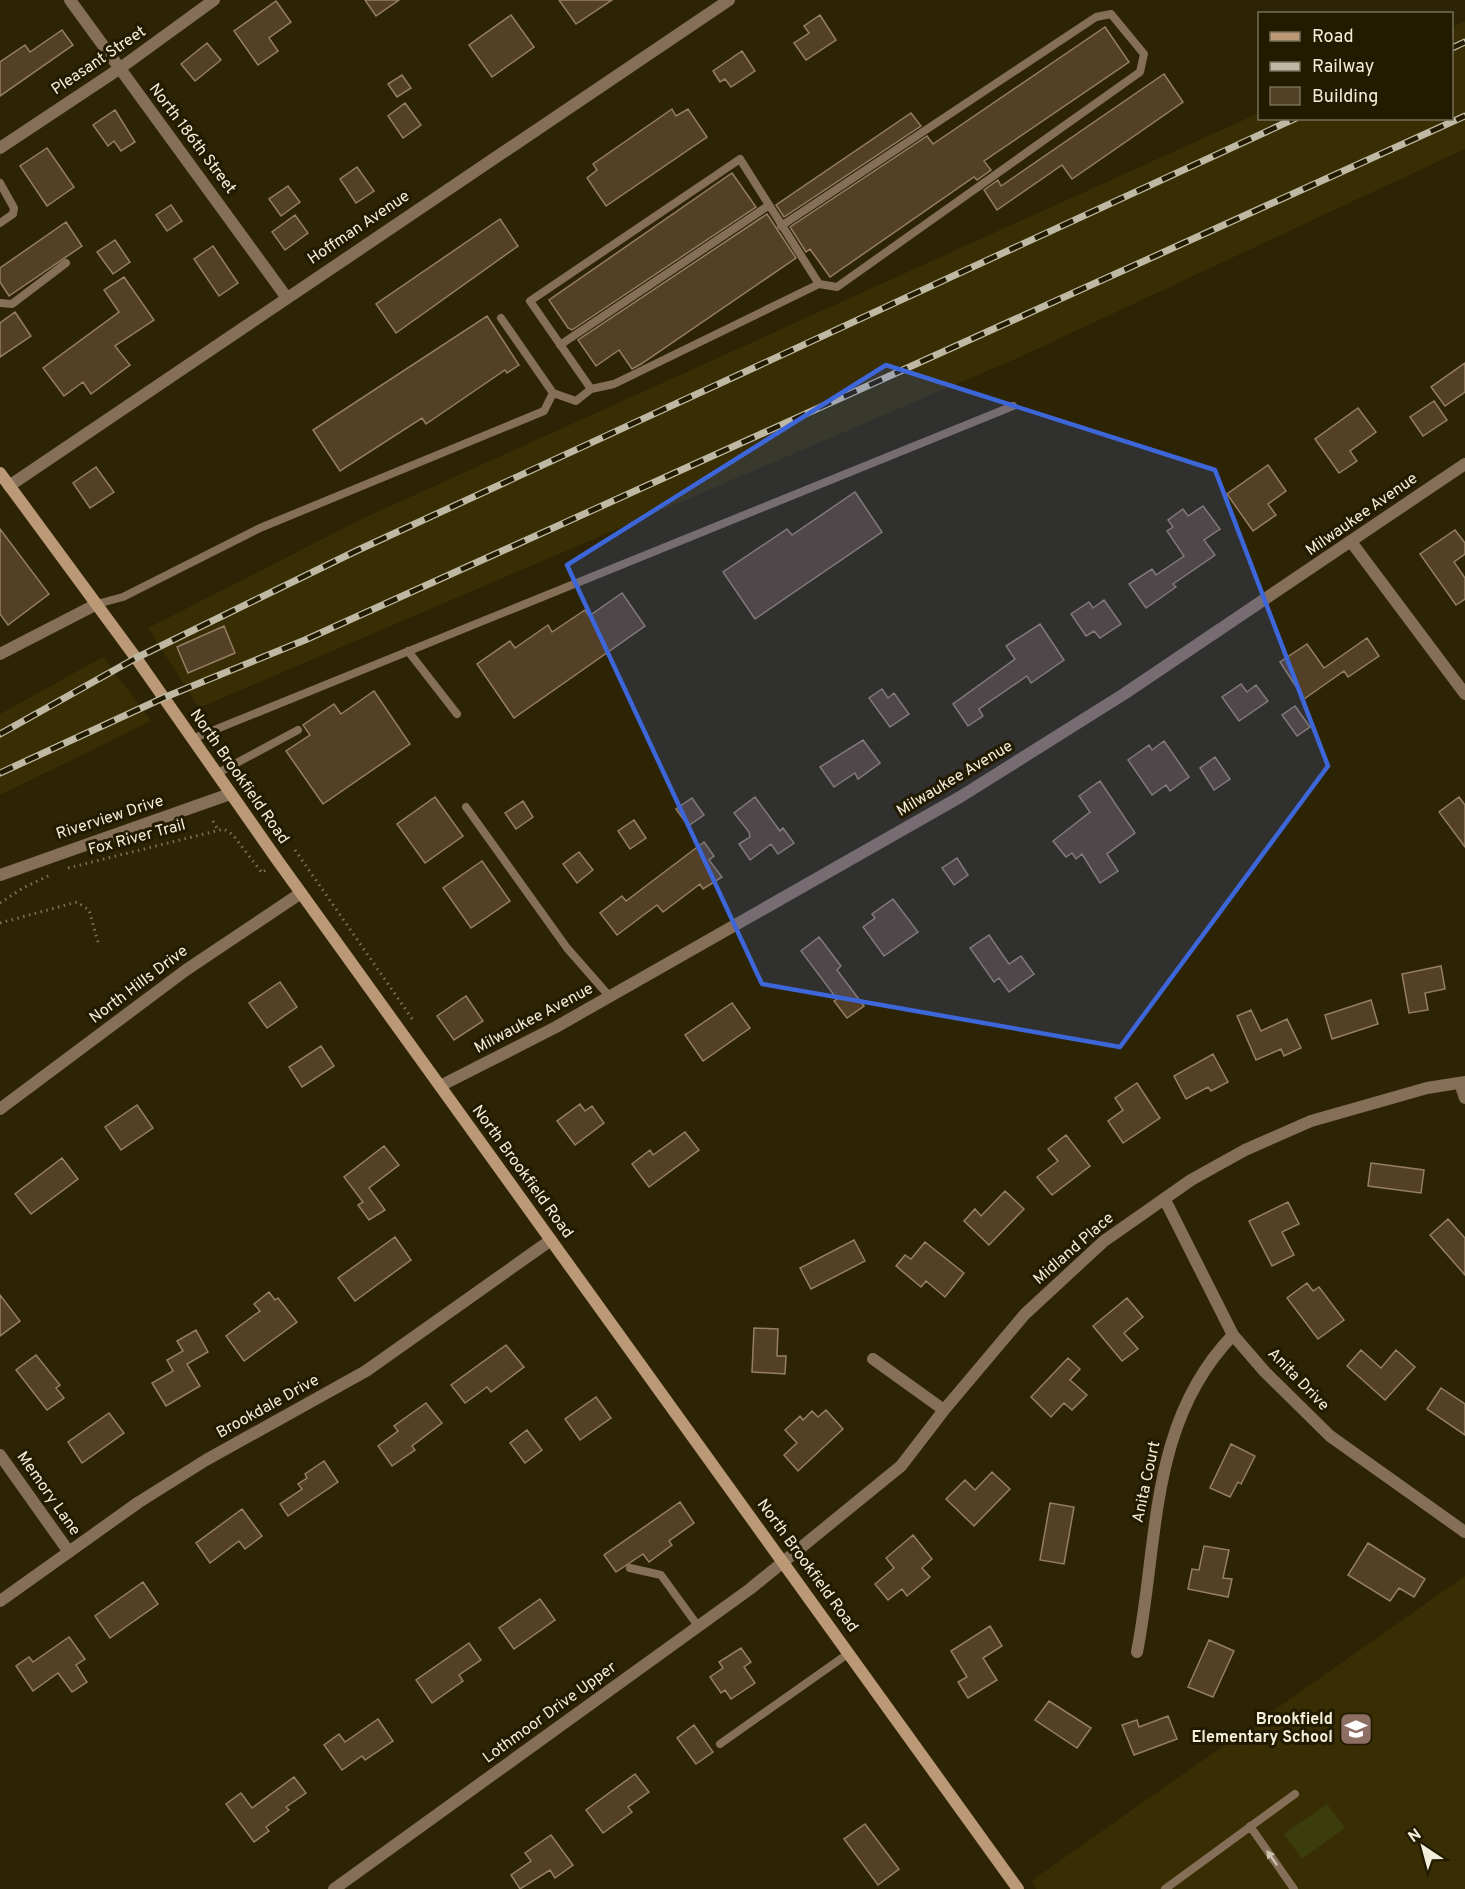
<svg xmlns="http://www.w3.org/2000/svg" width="1465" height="1889" font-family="Overpass,sans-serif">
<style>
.built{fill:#382d03}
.garden{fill:#3c3d0d}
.building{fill:#544026;stroke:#957e63;stroke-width:1.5}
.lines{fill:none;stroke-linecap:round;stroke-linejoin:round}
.path{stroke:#7a7359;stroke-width:3;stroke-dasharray:1.5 4.5;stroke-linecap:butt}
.lane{stroke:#856f59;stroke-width:8}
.street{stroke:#856f59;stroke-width:12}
.secondary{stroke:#bc9976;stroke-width:12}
.rail-casing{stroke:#bfb9a4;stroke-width:7}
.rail{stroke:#231b00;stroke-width:4.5;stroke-dasharray:14;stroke-linecap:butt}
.oneway{fill:#ccc2ae}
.marked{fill:#3d66d9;fill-opacity:0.2;stroke:#3d66d9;stroke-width:4.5;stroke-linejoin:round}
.labels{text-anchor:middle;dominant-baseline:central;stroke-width:6;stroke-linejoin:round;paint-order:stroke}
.street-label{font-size:16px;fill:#f3eedc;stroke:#231b00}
.poi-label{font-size:16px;font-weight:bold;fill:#f3eedc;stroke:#231b00;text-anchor:end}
</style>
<rect width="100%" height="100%" fill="#2d2405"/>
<path class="built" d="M1465,21V149L1022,356L199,708L148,628L366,517L1259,113L1260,118H1452V27Z
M103,657L151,721L0,795V714Z
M1465,1576V1889H1036L1031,1881Z"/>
<path class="garden" d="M1327,1804L1345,1828L1302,1859L1284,1834Z"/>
<path class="building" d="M365,0H399L376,16Z
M559,0H612L576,24Z
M276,1L291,22L269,38L278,51L258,65L234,31Z
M511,15L534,47L492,77L469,45Z
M820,15L836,40L806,60L794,43L809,33L804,26Z
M1105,27L1129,62L984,161L991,170L977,180L974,177L830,277L810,249L806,252L790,227L927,136L933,144Z
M62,30L73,45L0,96V62L25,45L30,52Z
M207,43L221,60L195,81L181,64Z
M742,51L755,71L731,87L725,79L720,82L713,71Z
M1164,74L1183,102L1072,179L1062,165L997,210L984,190L998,180L1001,186Z
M402,75L411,88L397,97L388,84Z
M405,103L421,125L403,138L388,116Z
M672,109L676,116L688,109L707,137L606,206L587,178L597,170L593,164Z
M115,110L135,142L121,151L114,141L108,146L93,125Z
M911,113L921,126L784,217L776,205Z
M47,148L74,187L47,206L20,166Z
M357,167L374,191L356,203L340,179Z
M732,173L756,207L572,330L568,328L549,300Z
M288,186L300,202L281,216L269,199Z
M171,205L182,221L167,231L156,215Z
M767,214L796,258L641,364L632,369L619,350L596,366L578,340Z
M295,215L308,233L285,250L272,232Z
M500,219L518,246L396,333L376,304Z
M66,222L82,246L9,296L0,282V268Z
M115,240L130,262L113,274L97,252Z
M213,246L238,283L219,296L194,259Z
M124,277L154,320L115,346L130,365L91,394L83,382L64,396L43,368L119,312L104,290Z
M15,312L31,336L0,357V323Z
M487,316L519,365L507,373L505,370L426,424L422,418L340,471L313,430Z
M1465,363V392L1445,406L1431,387Z
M1434,401L1447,420L1423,436L1410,417Z
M1358,408L1376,432L1350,451L1357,461L1339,473L1315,439Z
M1268,465L1286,491L1268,504L1276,515L1253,531L1227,494Z
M96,467L114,492L90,508L73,483Z
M855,492L882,532L755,619L723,572L787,529L792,535Z
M1203,506L1220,529L1204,540L1215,555L1173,584L1176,587L1146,608L1129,584L1152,569L1156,575L1184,556L1167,531L1173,527L1168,520L1183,509L1188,516Z
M0,529L49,594L8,625L0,614Z
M1455,530L1465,543V554L1454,562L1465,578V599L1456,605L1420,554Z
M622,593L645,626L514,718L477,664L510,641L515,648L548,625L552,632L585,610L589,616Z
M1104,600L1121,624L1100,638L1094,631L1086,636L1071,614L1089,602L1093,608Z
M1040,624L1064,660L1031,683L1027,676L979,709L983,716L968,726L953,704L1015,659L1006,646Z
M224,626L235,653L188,673L177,647Z
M1367,638L1379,656L1348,677L1344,671L1304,699L1280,662L1307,644L1324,668Z
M1241,684L1247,692L1256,685L1268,701L1239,721L1222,697Z
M882,689L888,698L894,693L909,714L890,727L869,698Z
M374,691L410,744L323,804L286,751L310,735L303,725L334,704L341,714Z
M1295,706L1310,727L1297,736L1282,715Z
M863,740L880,763L858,779L855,773L834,787L820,767Z
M1164,741L1189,777L1170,791L1166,785L1152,795L1128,760L1149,745L1152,750Z
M1215,757L1230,779L1214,790L1200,768Z
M1100,781L1135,833L1107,854L1118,871L1100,883L1082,854L1076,859L1072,853L1066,857L1053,841L1090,812L1079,796Z
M435,797L463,836L425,863L397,824Z
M755,797L780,831L783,828L794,843L778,854L771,844L750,860L739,844L750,837L749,832L734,813Z
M1459,797L1465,805V847L1439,812Z
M692,798L704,815L688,826L676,809Z
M523,801L533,817L516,829L505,813Z
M634,820L646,838L630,849L618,831Z
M704,842L714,856L709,860L722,877L703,889L700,884L663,912L657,905L617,935L600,913L622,896L626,901Z
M579,852L593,870L577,883L563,864Z
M957,858L968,875L954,885L942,868Z
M482,861L510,901L471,928L443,888Z
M893,899L918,932L884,956L863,927L875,918L872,914Z
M989,935L1009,964L1021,956L1034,974L1009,992L999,978L994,982L970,948Z
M819,937L841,966L837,970L864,1006L847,1018L834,1001L837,999L801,951Z
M1441,966L1445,989L1425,993L1428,1010L1409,1013L1402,974Z
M280,982L297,1007L267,1028L249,1003Z
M466,996L483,1021L454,1040L437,1016Z
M1371,1000L1378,1024L1332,1039L1325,1015Z
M732,1003L750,1028L703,1061L685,1035Z
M1251,1010L1261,1031L1287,1019L1301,1048L1284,1056L1281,1049L1256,1060L1237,1016Z
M321,1046L334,1066L302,1087L289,1067Z
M1213,1054L1228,1082L1211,1091L1208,1087L1186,1099L1174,1076Z
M1137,1083L1160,1118L1123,1143L1108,1121L1123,1110L1115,1098Z
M580,1104L585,1111L592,1106L604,1123L575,1145L557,1121Z
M137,1105L153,1128L121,1150L105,1127Z
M685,1132L699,1150L649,1187L632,1164L650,1150L653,1155Z
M1066,1135L1090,1166L1052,1195L1037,1177L1058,1161L1048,1149Z
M384,1146L399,1165L369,1188L385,1210L369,1220L358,1205L363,1202L344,1177Z
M62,1158L78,1179L31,1214L15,1194Z
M1371,1163L1424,1170L1421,1193L1368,1186Z
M1005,1191L1024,1209L989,1245L964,1221L975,1209L981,1216Z
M1288,1202L1299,1224L1282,1232L1294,1255L1272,1266L1249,1221Z
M1448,1219L1465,1238V1275L1430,1235Z
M395,1237L411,1260L355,1301L338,1278Z
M854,1240L865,1261L811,1289L800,1268Z
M925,1242L964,1273L945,1297L926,1281L921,1287L896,1266L905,1255L911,1259Z
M1307,1283L1313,1291L1319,1287L1344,1320L1318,1339L1287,1298Z
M269,1292L275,1300L278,1298L297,1322L244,1361L226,1336L260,1311L254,1304Z
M0,1295L20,1321L0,1336Z
M1127,1298L1143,1317L1124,1333L1138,1349L1122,1361L1093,1326Z
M754,1328L778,1329L777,1356H786L785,1374L752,1372Z
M196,1330L208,1352L187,1364L200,1386L166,1406L152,1383L173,1371L167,1360L183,1351L177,1341Z
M506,1345L524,1367L491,1392L487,1387L465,1403L451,1385Z
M1361,1350L1381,1368L1396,1350L1415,1367L1385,1400L1347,1366Z
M36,1355L60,1385L56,1388L64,1398L47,1410L16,1370Z
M1068,1358L1080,1369L1070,1380L1087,1395L1072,1410L1064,1403L1051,1417L1031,1397Z
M1441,1388L1465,1404V1435L1427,1409Z
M596,1397L611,1418L580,1440L565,1419Z
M426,1403L442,1423L412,1446L415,1450L392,1466L378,1446L398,1431L394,1426Z
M826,1410L843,1429L798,1471L784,1455L797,1443L785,1430L800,1416L803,1420L812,1411L818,1417Z
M109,1413L124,1433L82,1463L68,1442Z
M527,1430L542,1450L525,1463L510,1443Z
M1231,1444L1255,1456L1241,1484L1238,1482L1230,1497L1210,1488Z
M324,1461L338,1482L288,1516L280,1504L302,1489L298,1484L307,1478L305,1474Z
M992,1472L1010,1489L974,1526L946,1499L965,1480L975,1490Z
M680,1502L694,1523L669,1541L672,1545L649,1562L643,1554L616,1572L604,1555Z
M1050,1503L1074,1507L1064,1564L1040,1560Z
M242,1509L262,1536L245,1549L239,1541L210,1563L196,1543Z
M913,1535L932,1559L922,1568L930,1577L907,1596L902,1589L888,1600L875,1584L894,1568L886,1558Z
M1368,1543L1425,1579L1414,1597L1399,1588L1390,1601L1348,1575Z
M1204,1546L1229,1550L1223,1578L1232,1579L1228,1597L1188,1589L1192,1569L1199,1570Z
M143,1582L158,1604L110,1638L95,1616Z
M540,1599L555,1620L514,1649L499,1628Z
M990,1626L1002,1646L983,1658L997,1680L968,1698L958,1682L967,1677L951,1651Z
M69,1637L85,1659L76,1665L87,1682L72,1692L58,1673L33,1691L16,1666L29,1657L33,1662Z
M1209,1640L1234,1651L1213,1697L1188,1687Z
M469,1643L481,1660L459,1675L463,1681L432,1703L416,1680Z
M741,1648L751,1662L744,1667L755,1683L731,1699L725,1690L721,1693L710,1677L723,1668L719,1662Z
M1049,1701L1091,1728L1077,1748L1035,1720Z
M1168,1716L1177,1739L1134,1755L1122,1725L1137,1720L1139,1727Z
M378,1719L393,1741L365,1760L362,1756L342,1770L324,1745L339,1734L345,1742Z
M694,1725L713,1752L696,1764L677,1738Z
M635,1774L649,1792L628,1807L632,1812L603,1833L586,1810Z
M294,1777L306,1793L286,1807L289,1810L266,1827L269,1831L254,1842L226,1804L241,1793L252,1808Z
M865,1824L899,1869L878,1885L844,1839Z
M551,1835L573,1865L555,1878L550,1870L520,1889L511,1875L531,1861L525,1853Z"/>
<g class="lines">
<path class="path" d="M213,821L218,830
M295,850L413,1020
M68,868L224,829L233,835L262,873L267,869
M0,903L23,888L50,875
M0,923L77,902L89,910L98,942"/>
<path class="lane" d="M0,183L14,208L13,214L0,223
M781,226L1096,17L1111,14L1144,54L1140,72L837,287L819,284
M0,303L12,304L66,263
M560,345L768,206
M553,393L576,401L591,389L614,384L819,284L740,159L530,301L591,389
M97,604L123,597L260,528L544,411L553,393L501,318
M408,651L457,714
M192,739L1013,406
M216,774L298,730
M466,807L567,948L610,997
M630,1568L661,1575L698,1626
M720,1744L849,1653
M1250,1826L1294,1889
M1165,1889L1295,1794"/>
<path class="street" d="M70,0L287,298
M0,148L119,69L214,0
M9,486L729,0
M1352,543L1465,694
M0,654L97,604
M0,875L230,794
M1460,1083L1465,1098
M440,1086L556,1027L960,797L1124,694L1465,464
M0,1109L186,970L301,893
M1165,1200L1233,1335L1265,1372L1330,1436L1465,1532
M873,1359L944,1410
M0,1455L69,1552
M0,1601L139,1502L206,1460L366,1371L551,1240
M1137,1652C1159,1541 1148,1423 1233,1335
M334,1889L750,1589L901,1466L944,1410L1025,1314L1104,1241L1144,1213L1191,1180L1245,1150L1311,1121L1427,1088L1465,1082"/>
<path class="secondary" d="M0,473L136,658L278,861L1018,1889"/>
<defs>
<path id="rail" d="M1452,48L1465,42
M0,734L136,658L356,551L1296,118
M0,773L163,698L305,640L1465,116"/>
</defs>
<use href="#rail" class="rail-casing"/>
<use href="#rail" class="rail"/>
</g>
<defs><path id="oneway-solid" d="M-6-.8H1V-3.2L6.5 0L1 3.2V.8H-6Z" transform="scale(1.5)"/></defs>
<use class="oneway" href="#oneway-solid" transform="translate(1272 1858) rotate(-125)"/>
<path class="marked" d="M886,365L1215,470L1328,766L1120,1047L762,984L567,565Z"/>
<defs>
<symbol id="school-square" viewBox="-11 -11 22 22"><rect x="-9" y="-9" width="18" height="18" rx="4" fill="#8d6e63" stroke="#231b00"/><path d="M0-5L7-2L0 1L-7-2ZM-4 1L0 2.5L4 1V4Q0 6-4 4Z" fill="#fff"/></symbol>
</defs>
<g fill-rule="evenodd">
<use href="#school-square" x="1337" y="1710" width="38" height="38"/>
</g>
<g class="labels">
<g class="street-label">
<text transform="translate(99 61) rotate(-34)">Pleasant Street</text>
<text transform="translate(192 139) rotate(53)">North 186th Street</text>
<text transform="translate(359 228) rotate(-34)">Hoffman Avenue</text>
<text transform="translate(1362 515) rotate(-35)">Milwaukee Avenue</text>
<text transform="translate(239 777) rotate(55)">North Brookfield Road</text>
<text transform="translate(955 779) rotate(-31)">Milwaukee Avenue</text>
<text transform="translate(110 818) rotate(-18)">Riverview Drive</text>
<text transform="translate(137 838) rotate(-15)">Fox River Trail</text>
<text transform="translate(139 985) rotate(-37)">North Hills Drive</text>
<text transform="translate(534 1019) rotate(-28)">Milwaukee Avenue</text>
<text transform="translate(522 1172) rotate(54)">North Brookfield Road</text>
<text transform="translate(1074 1249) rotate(-41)">Midland Place</text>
<text transform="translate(1298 1380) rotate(46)">Anita Drive</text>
<text transform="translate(268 1407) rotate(-29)">Brookdale Drive</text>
<text transform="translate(1147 1482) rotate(-78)">Anita Court</text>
<text transform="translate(48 1494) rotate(55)">Memory Lane</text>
<text transform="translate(807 1566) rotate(54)">North Brookfield Road</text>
<text transform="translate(550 1713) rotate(-36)">Lothmoor Drive Upper</text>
</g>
<g class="poi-label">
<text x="1333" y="1720">Brookfield<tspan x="1333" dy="18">Elementary School</tspan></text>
</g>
</g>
<rect x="1258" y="12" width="195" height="108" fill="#231b00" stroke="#766f58" stroke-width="1.5"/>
<rect x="1270" y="32" width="30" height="9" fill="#bc9976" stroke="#766f58" stroke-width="1.5"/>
<text x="1312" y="42" font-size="18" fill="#f3eedc">Road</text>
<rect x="1270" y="62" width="30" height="9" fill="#bfb9a4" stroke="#766f58" stroke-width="1.5"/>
<text x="1312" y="72" font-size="18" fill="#f3eedc">Railway</text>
<rect x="1270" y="87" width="30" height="18" fill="#544026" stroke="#766f58" stroke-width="1.5"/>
<text x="1312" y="102" font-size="18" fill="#f3eedc">Building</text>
<g transform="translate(1423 1847) rotate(324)" stroke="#231b00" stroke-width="4.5" paint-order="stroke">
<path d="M0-4.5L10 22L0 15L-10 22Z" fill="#f3eedc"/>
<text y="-9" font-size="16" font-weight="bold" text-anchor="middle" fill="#f3eedc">N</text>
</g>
</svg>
